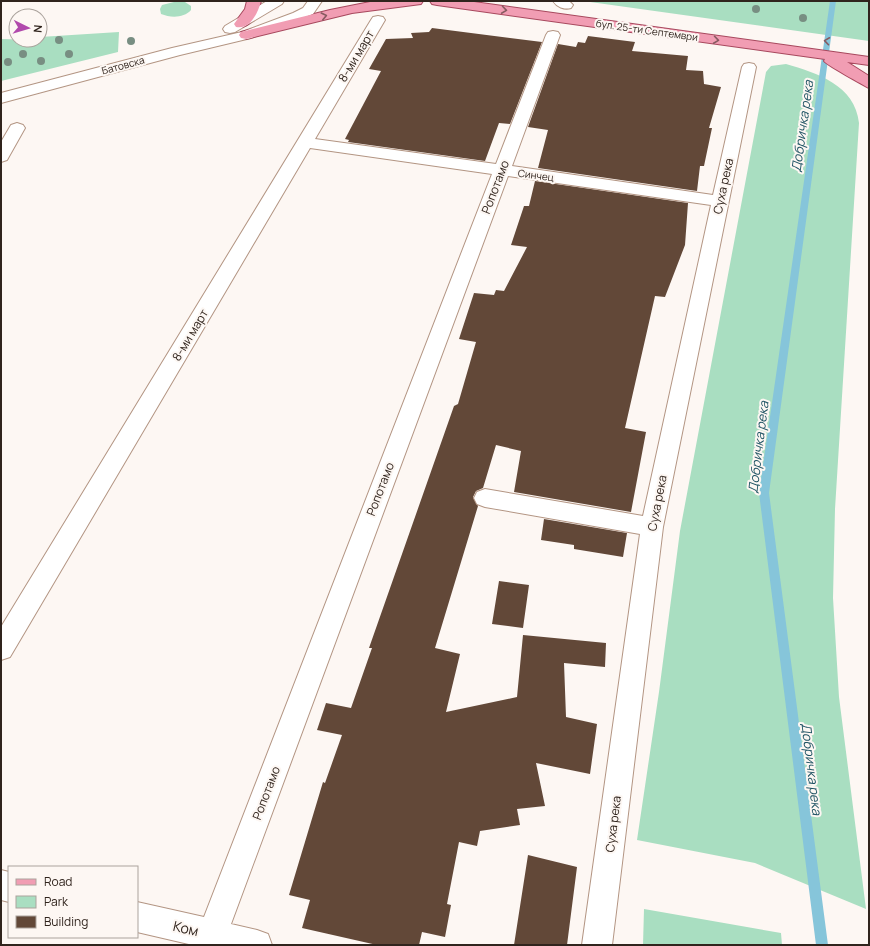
<svg xmlns="http://www.w3.org/2000/svg" width="870" height="946" font-family="Manrope,sans-serif">
<style>
.green{fill:#a9dec1}
.lines{fill:none;stroke-linecap:round;stroke-linejoin:round}
.stream{fill:#86c5da;fill-rule:evenodd}
.building{fill:#624838}
.minor-casing{stroke:#b39583;stroke-width:2}
.major-casing{stroke:#a7485d;stroke-width:2}
.minor{fill:#fff;fill-rule:evenodd}
.major{fill:#f19db3;fill-rule:evenodd}
.tree{fill:#788e82}
.oneway{stroke:#875a60}
.labels{text-anchor:middle;dominant-baseline:central;stroke-width:4;stroke-linejoin:round;paint-order:stroke}
.far-street-label{font-size:10px;fill:#30241d;stroke:#fdf7f3}
.street-label{font-size:12px;fill:#30241d;stroke:#fdf7f3}
.water-label{font-size:13px;font-style:italic;fill:#205464;stroke:#fdf7f3}
.near-street-label{font-size:14px;fill:#30241d;stroke:#fdf7f3}
</style>
<rect width="100%" height="100%" fill="#fdf7f3"/>
<path class="green" d="M583,1H869V41Z
M174,2H185L191,6V10C184,18 171,18 161,14L160,9L162,5Z
M119,32L118,52L1,81V39L40,40V37Z
M786,64C817,73 855,85 859,123L835,509L833,598L839,697L866,909L755,863L637,840L659,692L680,531L766,72L771,66Z
M644,909L781,933L782,945H643Z"/>
<g class="lines">
<path class="stream" d="M830,1H836L769,493L828,945H816L759,493Z"/>
</g>
<path class="building" d="M432,28L542,42L510,124L499,123L485,161L348,142L349,140L345,139L381,71L369,69L386,39L413,38L411,33L429,32Z
M588,36L635,42L632,51L688,56L686,70L703,71L704,84L721,87L709,128H712L704,166H700L697,191L538,168L548,130L528,127L558,44L576,47L578,42L585,43Z
M535,181L688,203L685,245L665,297L655,296L625,428L646,432L631,512L514,492L521,451L496,445L483,488L476,491L473,497L478,506L435,648L460,654L446,712L517,697L523,635L606,643L605,667L564,663L566,717L597,724L590,774L536,763L545,806L517,809L520,825L480,831L477,846L459,842L447,904L451,905L445,937L422,932L419,945H377L302,928L310,900L289,895L323,782L325,783L342,735L317,730L326,703L351,708L372,648H369L454,406L458,404L476,342L459,339L474,293L494,295L496,290L504,291L527,247L511,245L524,206H529Z
M544,519L627,533L623,557L574,549V545L541,540Z
M499,581L529,585L523,628L492,624Z
M528,855L577,867L567,945H514Z"/>
<g class="lines">
<defs>
<path id="minor" d="M267,1H284L282,4L235,32L230,33L225,32L223,29L225,26Z
M308,1H322L313,14L251,38L180,55L1,103V93L172,48L242,32L293,13L303,8Z
M553,1H569L573,5L571,8C564,10 557,7 553,1Z
M378,16L383,17L385,20L315,139L496,164L546,35L548,32L553,31L558,32L560,35L512,166L713,195L742,67L744,64L749,63L754,64L756,67L663,527L612,945H582L640,534L485,507L477,504L474,498L477,492L485,489L643,516L711,205L508,176L231,924L257,930L268,934L272,945H193L137,932V902L204,917L492,174L310,148L10,657L1,660V627L371,20L373,17Z
M17,123L23,125L25,128L7,160L1,162V142L11,125Z
M1,870L9,872V902L1,900Z"/>
<path id="major" d="M247,1H261C258,13 250,30 236,27L234,24L245,9Z
M375,1H423L421,4L352,13L246,39L241,38L239,35L241,32L330,10Z
M430,1H467L869,57V65L847,62L869,76V88C865,86 825,64 824,61L825,59L437,5L432,4Z"/>
</defs>
<use href="#minor" class="minor-casing"/>
<use href="#major" class="major-casing"/>
<use href="#minor" class="minor"/>
<use href="#major" class="major"/>
</g>
<g class="tree">
<circle cx="756" cy="9" r="4"/>
<circle cx="803" cy="18" r="4"/>
<circle cx="59" cy="40" r="4"/>
<circle cx="131" cy="41" r="4"/>
<circle cx="23" cy="54" r="4"/>
<circle cx="69" cy="54" r="4"/>
<circle cx="41" cy="61" r="4"/>
<circle cx="8" cy="62" r="4"/>
</g>
<defs><path id="oneway-chevron" d="M-2-3.5L2.5 0L-2 3.5" fill="none" stroke-width="1.6" stroke-linecap="round" stroke-linejoin="round"/></defs>
<g class="oneway">
<use href="#oneway-chevron" transform="translate(504 10) rotate(8)"/>
<use href="#oneway-chevron" transform="translate(324 16) rotate(-13)"/>
<use href="#oneway-chevron" transform="translate(716 40) rotate(8)"/>
<use href="#oneway-chevron" transform="translate(827 41) rotate(-172)"/>
</g>
<g class="labels">
<g class="far-street-label">
<text transform="translate(647 30) rotate(8)">бул. 25-ти Септември</text>
<text transform="translate(123 65) rotate(-15)">Батовска</text>
<text transform="translate(536 175) rotate(8)">Синчец</text>
</g>
<g class="street-label">
<text transform="translate(356 56) rotate(-59)">8-ми март</text>
<text transform="translate(723 186) rotate(-78)">Суха река</text>
<text transform="translate(495 187) rotate(-69)">Ропотамо</text>
<text transform="translate(190 335) rotate(-59)">8-ми март</text>
<text transform="translate(380 489) rotate(-69)">Ропотамо</text>
<text transform="translate(657 503) rotate(-79)">Суха река</text>
<text transform="translate(266 793) rotate(-69)">Ропотамо</text>
<text transform="translate(613 824) rotate(-83)">Суха река</text>
</g>
<g class="water-label">
<text transform="translate(802 126) rotate(-82)">Добричка река</text>
<text transform="translate(758 447) rotate(-83)">Добричка река</text>
<text transform="translate(812 769) rotate(83)">Добричка река</text>
</g>
<g class="near-street-label">
<text transform="translate(186 928) rotate(13)">Ком</text>
</g>
</g>
<rect width="870" height="946" fill="none" stroke="#30241d" stroke-width="4"/>
<rect x="8" y="866" width="130" height="72" fill="#fdf7f3" stroke="#aba39d"/>
<rect x="16" y="879" width="20" height="6" fill="#f19db3" stroke="#aba39d"/>
<text x="44" y="886" font-size="12" fill="#30241d">Road</text>
<rect x="16" y="896" width="20" height="12" fill="#a9dec1" stroke="#aba39d"/>
<text x="44" y="906" font-size="12" fill="#30241d">Park</text>
<rect x="16" y="916" width="20" height="12" fill="#624838" stroke="#aba39d"/>
<text x="44" y="926" font-size="12" fill="#30241d">Building</text>
<g transform="translate(28 28) rotate(95)"><circle r="19" fill="#fdf7f3" stroke="#aba39d"/>
<path d="M0-3L7 15L0 10L-7 15Z" fill="#b149ac"/>
<text y="-6" font-size="11" font-weight="bold" text-anchor="middle" fill="#30241d">N</text>
</g>
</svg>
